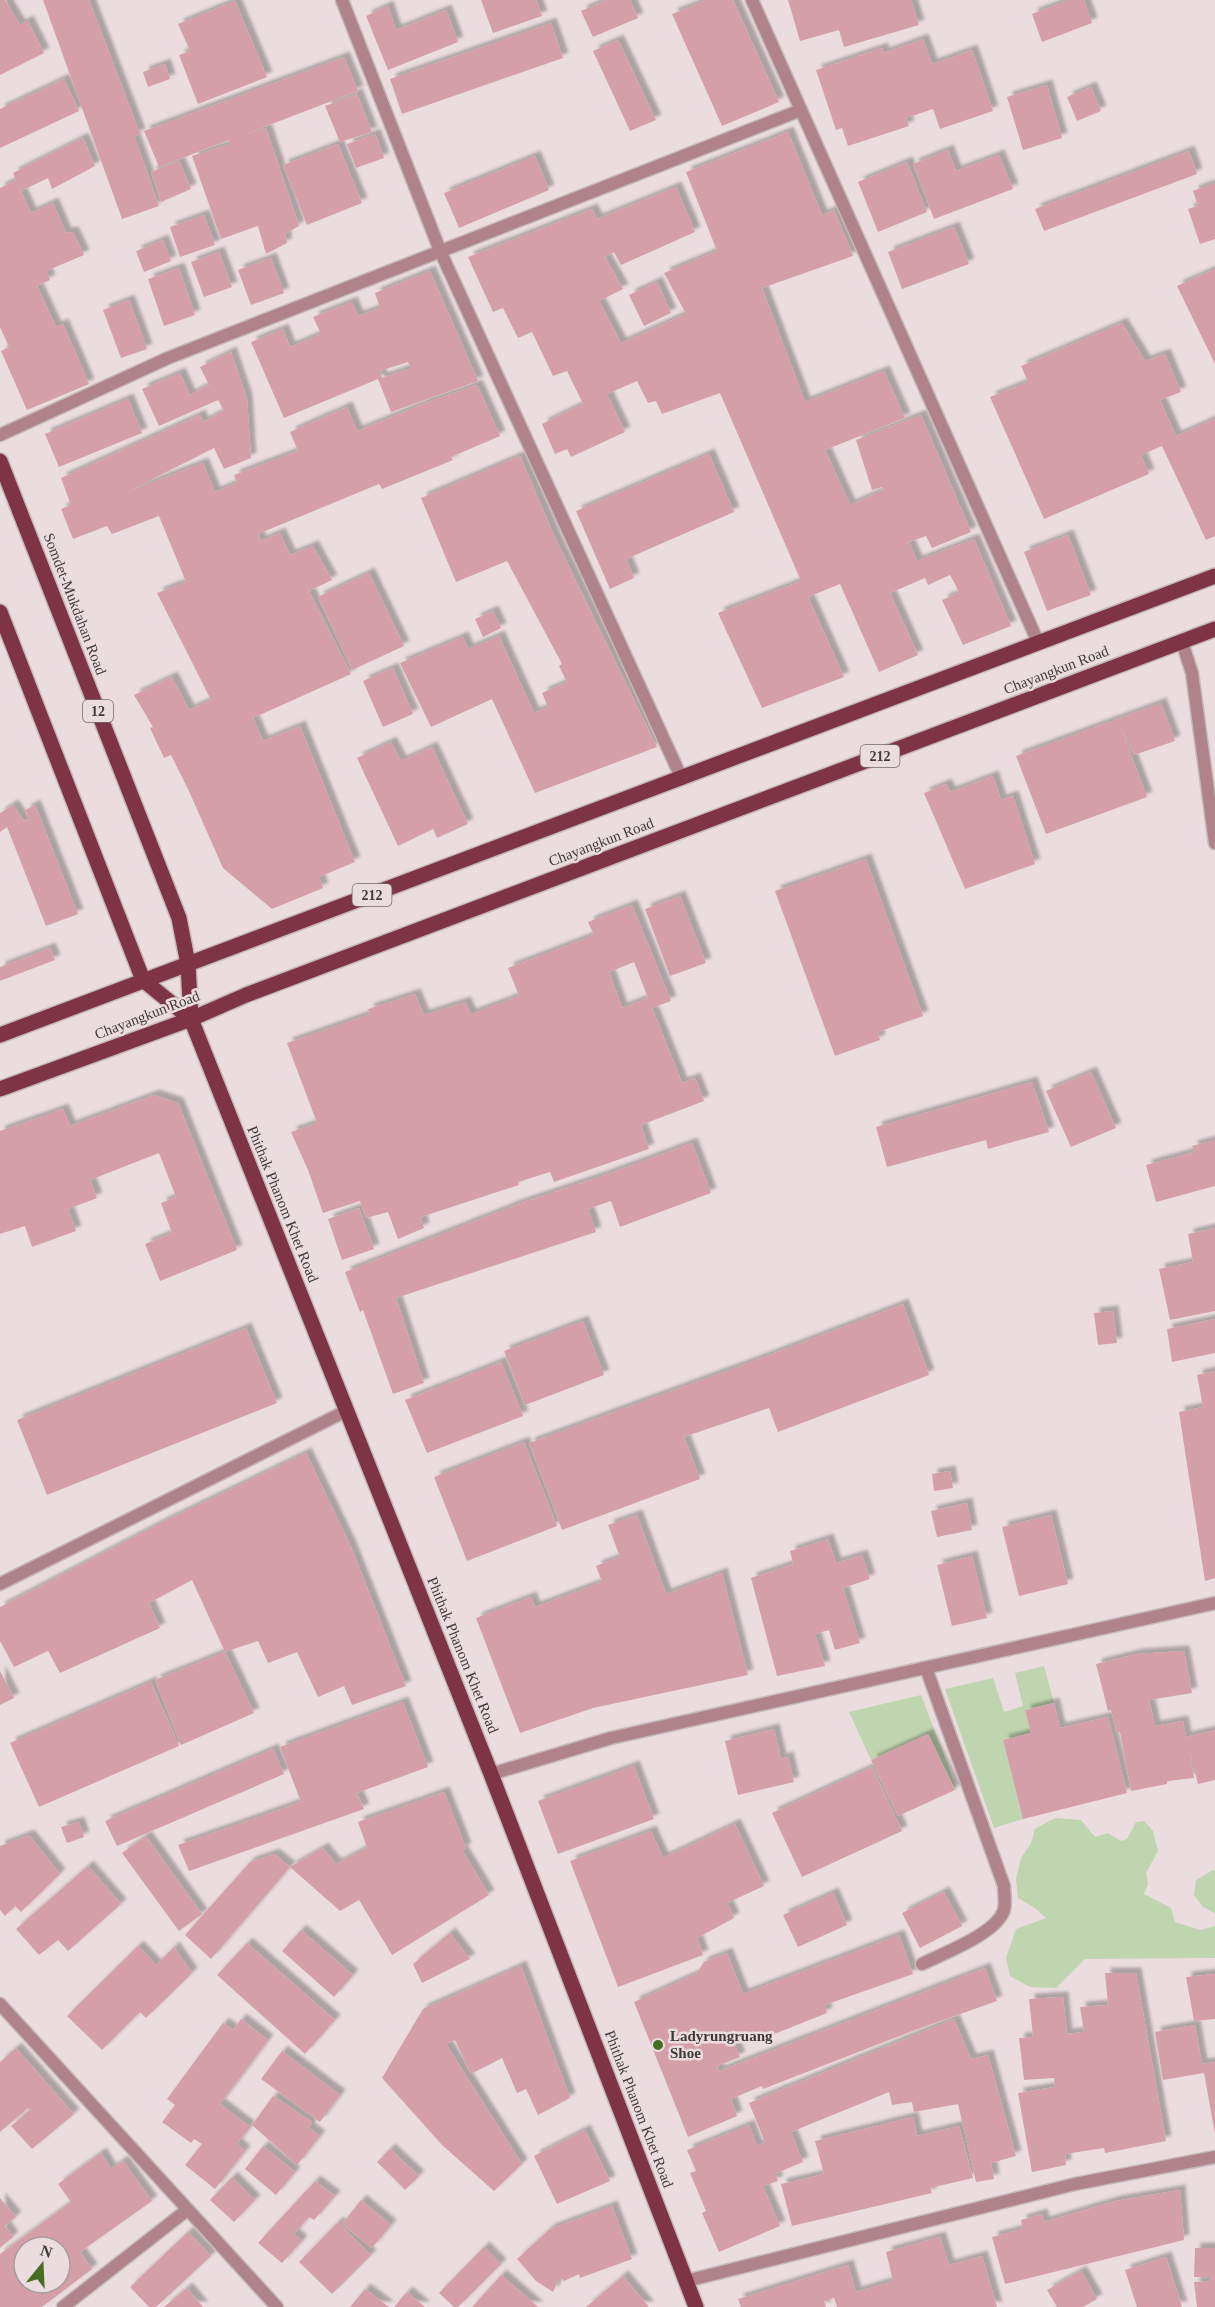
<svg xmlns="http://www.w3.org/2000/svg" width="1215" height="2307" font-family="Georgia,serif">
<style>
.green{fill:#bfd5af}
.building{fill:#d59fa9;fill-rule:evenodd;filter:url(#shadow)}
.lines{fill:none;stroke-linecap:round;stroke-linejoin:round}
.street-casing{stroke:#c5b9bb;stroke-width:15}
.primary-casing{stroke:#c5b9bb;stroke-width:18}
.street{stroke:#b0838c;stroke-width:12}
.primary{stroke:#7e3347;stroke-width:15}
.poi-dot{fill:#496c25;stroke:#ebdddf;stroke-width:2}
.labels{text-anchor:middle;dominant-baseline:central;stroke-width:5;stroke-linejoin:round;paint-order:stroke}
.shield{fill:#ebdddf;stroke:#736a6c;stroke-width:1.5}
.shield-label{font-size:14px;font-weight:bold;fill:#3f393a}
.street-label{font-size:15px;fill:#3f393a;stroke:#ebdddf}
.poi-label{font-size:15px;font-weight:bold;fill:#3f393a;stroke:#ebdddf;text-anchor:start}
</style>
<defs>
<filter id="shadow"><feDropShadow dx="5.5" dy="-5.5" stdDeviation="1.5" flood-color="#0004"/></filter>
</defs>
<rect width="100%" height="100%" fill="#ebdddf"/>
<path class="green" d="M1044,1666L1054,1703L1025,1710L1031,1733L1003,1740L1023,1819L994,1828L945,1689L993,1678L1004,1712L1023,1706L1015,1673Z
M921,1695L957,1789L955,1790L928,1734L871,1760L849,1712Z
M1055,1818L1081,1820L1095,1837L1108,1833L1121,1841L1127,1839L1136,1822L1144,1821L1153,1831L1158,1851L1146,1873L1148,1884L1144,1894L1171,1908L1175,1922L1200,1930L1215,1926V1958L1085,1959L1056,1988L1030,1987L1010,1976L1006,1958L1016,1929L1046,1918L1035,1908L1018,1898L1016,1879L1021,1858L1031,1843L1035,1829Z
M1213,1870L1215,1871V1913L1203,1907L1194,1895L1196,1880Z"/>
<path class="building" d="M0,0H5L20,25L28,21L44,53L0,75Z
M43,0H89L140,134L134,136L159,206L122,219Z
M481,0H536L542,16L493,33Z
M607,0H630L638,18L593,37L581,11Z
M707,0H733L779,102L722,126L672,14Z
M788,0H911L919,25L844,47L839,30L800,41Z
M1069,0H1084L1092,23L1042,42L1032,14Z
M235,1L267,77L198,104L179,55L190,51L178,24Z
M388,6L396,30L446,10L458,42L388,70L366,16Z
M551,23L563,58L402,114L390,79Z
M923,39L932,64L972,50L993,111L940,129L933,109L906,118L909,126L848,146L842,128L836,130L816,70L882,48L884,53Z
M618,40L656,120L630,131L593,51Z
M344,57L358,91L243,135L266,128L299,226L285,234L287,243L266,254L258,226L221,239L192,156L230,144L229,140L159,167L144,131Z
M165,64L170,79L148,87L143,72Z
M64,79L79,111L0,148V109Z
M1047,85L1062,138L1023,150L1007,97Z
M1091,87L1101,111L1077,121L1067,97Z
M357,94L372,132L340,142L325,106Z
M788,132L822,215L834,210L853,256L762,288L805,402L884,371L905,418L825,450L850,505L884,490L882,487L872,490L856,440L921,415L971,532L932,548L926,536L909,542L917,561L974,539L1011,626L963,645L942,600L959,593L956,586L950,575L928,585L925,578L890,593L918,655L879,672L840,584L808,597L844,677L762,708L718,613L801,581L720,393L662,414L656,401L648,403L637,381L607,394L625,432L571,457L567,449L555,454L542,424L583,404L567,371L553,376L532,332L518,338L503,308L493,312L468,257L592,209L597,219L676,187L695,232L621,265L614,252L605,257L623,289L599,301L621,343L686,314L664,273L717,251L686,172Z
M375,134L384,158L356,168L347,144Z
M83,138L95,166L52,189L48,178L21,191L31,213L53,203L66,233L73,232L84,255L46,271L50,280L37,286L56,327L63,324L89,384L27,410L1,351L9,347L0,327V188L16,180L13,173Z
M338,144L362,203L307,225L283,165Z
M948,150L956,171L999,155L1013,189L934,219L913,164Z
M1189,151L1197,174L1044,231L1035,209Z
M535,156L549,190L459,228L444,193Z
M179,161L191,189L161,202L151,172Z
M907,162L927,212L878,232L858,182Z
M1215,183V239L1200,244L1188,209L1198,206L1193,191Z
M204,215L215,245L180,257L170,227Z
M954,227L969,264L902,289L888,252Z
M163,240L171,261L144,272L136,251Z
M219,252L232,287L204,297L191,262Z
M271,258L284,293L251,305L238,270Z
M179,268L195,315L164,326L148,279Z
M1215,269V364L1177,286Z
M430,271L478,381L391,412L378,379L284,418L251,342L283,329L290,347L321,334L313,317L352,302L358,316L380,308L375,293ZM408,362L411,368L382,378L380,371Z
M657,282L671,313L644,326L629,295Z
M129,300L147,349L121,358L103,310Z
M1122,323L1145,361L1165,354L1181,392L1160,400L1176,436L1215,419V536L1206,540L1162,446L1141,455L1149,474L1044,519L990,397L1028,382L1021,366Z
M231,352L247,399L251,458L224,469L214,448L129,491L203,463L215,492L237,483L234,475L298,451L290,432L347,407L357,431L428,402L477,385L500,436L451,457L453,460L382,489L379,484L258,534L261,541L280,533L290,555L313,546L332,580L309,591L351,674L253,718L263,741L300,726L355,862L319,877L323,888L272,909L223,868L188,789L171,755L164,758L150,728L153,727L134,695L172,677L189,710L211,700L157,593L186,582L159,516L112,534L107,526L73,539L61,509L71,505L61,478L200,415L203,422L224,411L218,400L159,426L142,389L180,373L190,395L209,385L200,367Z
M128,399L142,433L59,467L45,434Z
M709,454L734,512L626,559L634,578L610,589L576,511Z
M520,456L556,540L657,747L535,793L492,699L431,727L400,663L463,637L468,649L499,636L534,713L548,707L542,693L567,682L559,666L562,664L507,561L456,582L421,498Z
M1068,535L1091,595L1047,611L1024,552Z
M369,573L404,646L352,670L318,597Z
M493,611L501,628L483,637L475,619Z
M393,668L413,714L383,727L363,681Z
M1161,703L1175,741L1134,755L1120,726L1147,797L1046,834L1016,756Z
M391,742L401,761L432,747L468,824L437,838L433,829L398,846L357,758Z
M993,776L1001,800L1013,796L1035,864L965,889L924,793L946,784L950,792Z
M13,805L24,821L29,819L25,810L35,805L78,914L46,926L7,827L0,832V813Z
M866,859L923,1016L878,1032L880,1040L835,1056L775,891Z
M680,896L706,963L670,976L645,909Z
M632,905L671,1001L652,1008L682,1083L695,1078L704,1101L641,1125L649,1149L554,1182L550,1172L518,1182L519,1185L421,1217L424,1228L398,1239L388,1212L366,1218L360,1201L323,1213L308,1170L291,1132L317,1123L287,1043L370,1014L368,1009L415,994L424,1015L465,1002L471,1014L519,996L508,968L594,935L588,922ZM634,962L648,998L622,1008L609,972Z
M50,948L55,960L0,981V967Z
M1091,1072L1116,1128L1071,1147L1046,1091Z
M1032,1082L1049,1132L988,1149L986,1140L887,1167L876,1127Z
M154,1095L178,1103L237,1250L160,1281L145,1244L172,1233L161,1203L176,1197L159,1153L90,1180L97,1198L68,1209L76,1231L32,1247L25,1226L0,1234V1131L63,1109L70,1126Z
M1215,1140V1186L1156,1202L1146,1165L1194,1152L1192,1146Z
M692,1143L711,1193L620,1227L611,1201L588,1209L596,1232L396,1298L424,1383L393,1394L363,1310L360,1312L345,1272L521,1203L602,1176Z
M359,1208L374,1249L342,1260L328,1219Z
M1215,1228V1311L1170,1320L1159,1269L1193,1262L1188,1234Z
M903,1304L929,1375L778,1432L769,1408L684,1437L700,1479L562,1530L529,1443L751,1362Z
M1113,1311L1117,1343L1098,1345L1094,1313Z
M1215,1319V1353L1172,1362L1167,1329Z
M583,1321L604,1375L525,1405L504,1351Z
M246,1328L277,1403L47,1495L17,1420Z
M501,1362L523,1416L427,1453L405,1400Z
M1215,1371V1578L1205,1581L1179,1412L1203,1407L1197,1375Z
M524,1442L557,1526L467,1561L434,1477Z
M306,1453L351,1547L406,1686L352,1705L344,1686L318,1697L297,1652L268,1663L258,1641L225,1652L254,1713L181,1745L155,1680L225,1652L192,1580L149,1603L160,1628L60,1673L48,1651L14,1667L0,1641V1607L165,1521Z
M950,1471L953,1488L934,1491L932,1474Z
M967,1503L972,1530L937,1537L931,1511Z
M637,1515L666,1594L722,1573L748,1675L593,1708L520,1733L476,1618L531,1597L535,1607L602,1582L596,1566L620,1557L608,1525Z
M1051,1515L1068,1584L1019,1596L1002,1527Z
M828,1539L836,1563L862,1555L870,1579L843,1588L860,1643L835,1650L829,1630L815,1634L825,1666L777,1676L751,1578L793,1564L790,1551Z
M972,1556L987,1618L952,1626L937,1565Z
M1184,1651L1192,1693L1149,1700L1155,1726L1183,1721L1186,1737L1215,1730V1780L1198,1784L1188,1746L1194,1778L1167,1781V1784L1131,1791L1120,1732L1117,1733L1111,1710L1108,1711L1096,1664L1137,1654Z
M0,1671L14,1698L0,1705Z
M151,1682L179,1746L39,1807L10,1743Z
M403,1702L428,1767L357,1793L364,1809L189,1871L178,1845L301,1802L280,1747Z
M1054,1703L1060,1728L1108,1717L1127,1793L1023,1819L1003,1740L1031,1733L1025,1710Z
M774,1729L781,1759L788,1757L794,1782L738,1795L725,1741Z
M928,1734L955,1790L898,1816L871,1760Z
M273,1749L284,1774L117,1846L105,1821Z
M634,1766L654,1819L558,1854L538,1801Z
M872,1767L902,1831L802,1877L772,1813Z
M444,1792L466,1848L462,1850L489,1895L392,1955L359,1900L340,1911L290,1867L323,1848L336,1864L367,1848L358,1822Z
M79,1822L84,1837L67,1843L61,1827Z
M735,1824L764,1886L727,1903L734,1918L697,1938L703,1955L618,1987L570,1861L651,1831L663,1858Z
M29,1835L60,1874L21,1912L15,1906L5,1916L0,1910V1846Z
M146,1836L202,1914L179,1931L122,1853Z
M274,1854L290,1867L211,1959L185,1935L250,1862Z
M88,1866L121,1904L68,1951L58,1940L39,1955L16,1929Z
M944,1892L962,1926L920,1948L902,1913Z
M833,1893L847,1925L798,1947L783,1915Z
M301,1930L353,1975L334,1997L282,1951Z
M450,1933L470,1959L422,1983L413,1964Z
M899,1935L913,1974L825,2005L827,2013L754,2042L752,2037L734,2043L740,2057L717,2066L719,2071L985,1968L997,2001L915,2030L763,2089L762,2086L731,2099L737,2116L688,2137L634,2002L696,1974L704,1962L727,1953L743,1994Z
M247,1943L335,2020L305,2054L217,1975Z
M138,1946L156,1965L174,1947L192,1973L146,2018L140,2012L102,2050L67,2016Z
M521,1966L570,2098L538,2115L526,2089L517,2093L502,2058L471,2074L455,2040L446,2044L522,2164L494,2191L442,2145L382,2078L423,2009Z
M1105,1973H1136L1166,2141L1105,2153L1104,2148L1065,2154L1066,2165L1032,2172L1018,2093L1055,2087L1054,2078L1024,2080L1019,2038L1033,2037L1029,1999L1063,1997L1067,2034L1084,2032L1080,2007L1108,2005Z
M1215,1974V2019L1194,2021L1186,1977Z
M241,2019L268,2040L220,2104L250,2127L237,2144L245,2151L215,2189L185,2165L202,2144L194,2139L191,2143L162,2122L175,2105L167,2099L223,2023L233,2030Z
M954,2019L971,2059L988,2055L1016,2156L991,2163L994,2179L976,2182L958,2104L914,2112L912,2102L892,2105L889,2092L791,2132L803,2162L775,2174L778,2181L763,2186L780,2226L719,2252L702,2213L706,2211L690,2173L696,2171L687,2150L749,2125L757,2146L765,2142L749,2103Z
M1195,2025L1202,2064L1215,2062V2134L1204,2073L1163,2080L1155,2032Z
M16,2048L74,2114L32,2149L11,2126L30,2110L28,2108L0,2132V2062Z
M282,2051L340,2095L320,2122L261,2079Z
M273,2096L312,2122L309,2128L320,2136L297,2165L252,2125Z
M913,2117L917,2136L959,2126L973,2178L930,2188L932,2193L792,2226L781,2184L824,2174L815,2141Z
M585,2130L610,2181L557,2204L534,2156Z
M263,2146L295,2172L276,2195L245,2169Z
M390,2149L419,2176L405,2190L377,2162Z
M101,2153L111,2169L123,2161L152,2201L80,2252L92,2269L42,2307H0V2254L71,2202L58,2184ZM24,2247H60V2283H24Z
M232,2177L255,2200L234,2222L210,2200Z
M315,2181L335,2196L314,2220L309,2217L294,2234L302,2241L282,2263L258,2243Z
M1180,2190L1184,2240L1005,2284L992,2237L1023,2229L1021,2220L1042,2214L1044,2222L1115,2201Z
M0,2198L16,2217L5,2226L13,2237L0,2248Z
M361,2200L391,2225L372,2248L342,2224Z
M612,2206L632,2259L580,2278L579,2274L564,2281L560,2277L553,2292L536,2281L517,2259L550,2229Z
M338,2222L371,2255L332,2294L299,2262Z
M188,2232L211,2256L156,2307H149L130,2287Z
M940,2237L949,2265L982,2256L997,2307H837L834,2298L824,2301L826,2307H741L738,2299L848,2265L856,2292L893,2281L886,2252Z
M484,2247L501,2264L458,2307H454L439,2293Z
M1195,2248H1215V2307H1197L1194,2282L1211,2281L1210,2277H1194Z
M1166,2257L1182,2307H1137L1125,2270Z
M1081,2271L1097,2299L1083,2307H1057L1047,2290Z
M501,2275L538,2307H472Z
M623,2276L649,2307H586Z
M187,2288L203,2307H164Z
M365,2289L389,2307H350Z
M407,2292L425,2307H394Z"/>
<g class="lines">
<defs>
<path id="street" d="M342,0L441,253L682,779
M752,0L1038,642
M0,435L168,358L801,110
M1182,642L1192,673L1215,843
M0,1584L346,1411
M491,1774L611,1738L1215,1603
M922,1964C944,1953 996,1934 1004,1910C1006,1903 1004,1893 1004,1886L926,1668
M0,2004L277,2307
M686,2281L1075,2184L1215,2157
M63,2307L187,2210"/>
<path id="primary" d="M0,461L179,918L188,964L191,1019L491,1774L696,2307
M0,612L143,980L191,1019
M0,1035L1215,576
M0,1089L191,1019L246,995L1215,629"/>
</defs>
<use href="#street" class="street-casing"/>
<use href="#primary" class="primary-casing"/>
<use href="#street" class="street"/>
<use href="#primary" class="primary"/>
</g>
<circle class="poi-dot" cx="658" cy="2045" r="6"/>
<g class="labels">
<g class="shield">
<rect x="83" y="700" width="30" height="22" rx="4.5"/>
<rect x="860.5" y="745" width="39" height="22" rx="4.5"/>
<rect x="352.5" y="884" width="39" height="22" rx="4.5"/>
</g>
<g class="shield-label">
<text x="98" y="711">12</text>
<text x="880" y="756">212</text>
<text x="372" y="895">212</text>
</g>
<g class="street-label">
<text transform="translate(75 604) rotate(69)">Somdet-Mukdahan Road</text>
<text transform="translate(1056 670) rotate(-21)">Chayangkun Road</text>
<text transform="translate(601 842) rotate(-21)">Chayangkun Road</text>
<text transform="translate(147 1015) rotate(-21)">Chayangkun Road</text>
<text transform="translate(283 1204) rotate(68)">Phithak Phanom Khet Road</text>
<text transform="translate(463 1655) rotate(68)">Phithak Phanom Khet Road</text>
<text transform="translate(639 2109) rotate(69)">Phithak Phanom Khet Road</text>
</g>
<g class="poi-label">
<text x="670" y="2036">Ladyrungruang<tspan x="670" dy="17">Shoe</tspan></text>
</g>
</g>
<g transform="translate(42 2265) rotate(18)"><circle r="28" fill="#ebdddf" stroke="#a69b9d" stroke-width="1.5"/>
<path d="M0-4.5L10 22L0 15L-10 22Z" fill="#496c25"/>
<text y="-9" font-size="16" font-weight="bold" text-anchor="middle" fill="#3f393a">N</text>
</g>
</svg>
